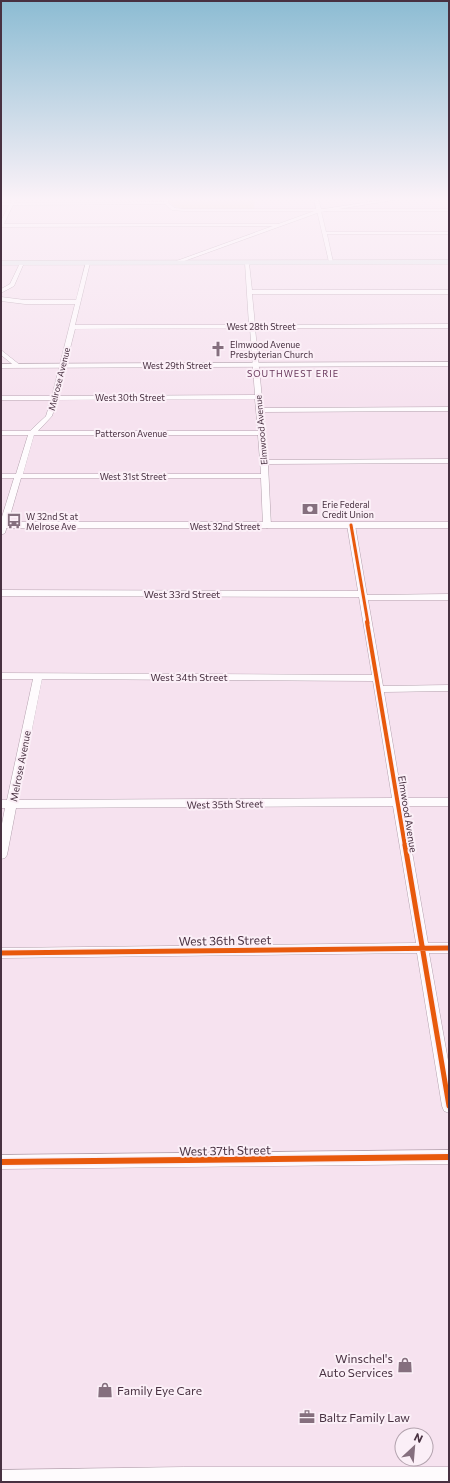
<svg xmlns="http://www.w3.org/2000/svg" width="450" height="1483" font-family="Commissioner,sans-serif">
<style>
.green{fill:#ecdbbe}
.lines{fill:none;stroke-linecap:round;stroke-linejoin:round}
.minor-casing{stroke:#b4a1ae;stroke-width:1}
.tertiary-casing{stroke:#b4a1ae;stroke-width:1}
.secondary-casing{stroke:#b4a1ae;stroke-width:1}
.primary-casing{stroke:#d0c4cc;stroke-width:1}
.minor{fill:#fefbfd;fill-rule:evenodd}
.tertiary{fill:#fefbfd;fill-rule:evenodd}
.secondary{fill:#fefbfd;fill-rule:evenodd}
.primary{fill:#e2e7eb;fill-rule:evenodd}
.cycleway-far3-casing{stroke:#fbeff7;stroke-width:5}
.cycleway-far2-casing{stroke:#fbeff7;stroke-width:6}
.cycleway-far1-casing{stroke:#fbeff7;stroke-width:8}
.cycleway-casing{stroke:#fbeff7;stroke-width:9}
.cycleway-far3{stroke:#e8590c;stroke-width:3}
.cycleway-far2{stroke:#e8590c;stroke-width:4}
.cycleway-far1{stroke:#e8590c;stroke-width:5}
.cycleway{stroke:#e8590c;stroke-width:6}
.labels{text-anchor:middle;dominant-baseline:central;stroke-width:4;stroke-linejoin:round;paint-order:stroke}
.far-street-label{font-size:9px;fill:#483141;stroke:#fbeff7}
.far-poi-label{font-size:9px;fill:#483141;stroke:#fbeff7;text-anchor:start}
.far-neighbourhood-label{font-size:9px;letter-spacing:1px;fill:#68385c;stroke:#fbeff7}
.street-label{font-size:10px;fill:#483141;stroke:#fbeff7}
.near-street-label{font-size:12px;fill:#483141;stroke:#fbeff7}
.near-poi-label{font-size:12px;fill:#483141;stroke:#fbeff7;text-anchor:start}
</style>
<rect width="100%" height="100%" fill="#f6e2ef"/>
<path class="green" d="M168,199H255L254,209H183C177,208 170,205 168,199Z"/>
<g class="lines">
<defs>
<path id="minor" d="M12,199H16L14,203L164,202V199H168V203L175,208L184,209H316L314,199H318L321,209H449V211H321L326,232H449V234H327L333,262L331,263L329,262L317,211H184L172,210L165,204L13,205L4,224H279L281,225L279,226L1,227V221L9,205H1V203H10Z
M22,262L24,263L14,286L1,293V289L10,284L20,263Z
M86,262L90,263L75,325H249L245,263L247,262L249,263L252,290H449V294H252L255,325L449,324V328H255L263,408L449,407V411L263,412L267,460L449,459V463L268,464L271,526L267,528L263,526L261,478H21L5,533L1,535V520L14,478H1V474H16L28,435H1V431H30L46,416L51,400H1V396H52L75,304H25L1,301V297L25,300H76ZM250,328L255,395L58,396L75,329ZM255,399L258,431H38L52,416L57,400ZM34,435H258L261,474H23Z
M1,350L20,365V367H16L1,355Z
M348,523H351L355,525L367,595L449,594V600H368L383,686L449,685V691L384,692L402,798H449V806H404L428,943H449V953H429L449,1066V1113L444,1111L442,1106L417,953L1,958V948L416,943L393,806L16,808L7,855L5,858L1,859V829L5,808H1V800H7L33,679H1V673L372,675L359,597L1,596V590L358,591L347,525ZM42,679L373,681L392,798L18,800Z
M449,1150V1164L1,1169V1155Z"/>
<path id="tertiary" d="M389,199H400L320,212L176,264L171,263L317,210Z
M449,362V366L1,368V364Z
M1,522H449V528H1Z"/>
<path id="secondary" d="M184,1467H449V1482H1V1470Z"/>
<path id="primary" d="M449,260V264L1,265V261Z"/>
</defs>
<use href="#minor" class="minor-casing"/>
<use href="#tertiary" class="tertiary-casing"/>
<use href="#secondary" class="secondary-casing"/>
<use href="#primary" class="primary-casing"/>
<use href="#minor" class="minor"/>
<use href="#tertiary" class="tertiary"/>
<use href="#secondary" class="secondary"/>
<use href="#primary" class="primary"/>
<defs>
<path id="cycleway-far3" d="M351,525L368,623"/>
<path id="cycleway-far2" d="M367,622L405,846"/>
<path id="cycleway-far1" d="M405,845L449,1106
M1,953L449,948"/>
<path id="cycleway" d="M1,1162L449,1157"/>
</defs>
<use href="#cycleway-far3" class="cycleway-far3-casing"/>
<use href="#cycleway-far2" class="cycleway-far2-casing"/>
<use href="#cycleway-far1" class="cycleway-far1-casing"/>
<use href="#cycleway" class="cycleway-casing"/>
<use href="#cycleway-far3" class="cycleway-far3"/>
<use href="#cycleway-far2" class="cycleway-far2"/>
<use href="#cycleway-far1" class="cycleway-far1"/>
<use href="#cycleway" class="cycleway"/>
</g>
<linearGradient id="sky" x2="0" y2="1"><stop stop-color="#8cbcd3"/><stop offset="0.49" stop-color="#fbf2f8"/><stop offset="1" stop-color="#fbf2f8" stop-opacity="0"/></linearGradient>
<rect width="450" height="406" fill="url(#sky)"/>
<defs>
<symbol id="church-bare" viewBox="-9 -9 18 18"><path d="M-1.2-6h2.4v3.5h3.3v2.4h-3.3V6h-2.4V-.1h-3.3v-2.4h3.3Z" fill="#856f7e" stroke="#fbeff7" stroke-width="2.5" paint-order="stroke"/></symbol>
<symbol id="bank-bare" viewBox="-9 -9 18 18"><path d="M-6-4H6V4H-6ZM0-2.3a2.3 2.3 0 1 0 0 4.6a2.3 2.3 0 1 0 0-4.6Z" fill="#856f7e" stroke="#fbeff7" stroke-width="2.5" paint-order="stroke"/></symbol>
<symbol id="bus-bare" viewBox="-9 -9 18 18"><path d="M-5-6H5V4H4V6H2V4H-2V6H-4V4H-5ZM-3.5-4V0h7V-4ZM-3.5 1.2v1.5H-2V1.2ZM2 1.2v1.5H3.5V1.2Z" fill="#856f7e" stroke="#fbeff7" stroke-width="2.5" paint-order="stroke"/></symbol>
<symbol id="shop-bare" viewBox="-9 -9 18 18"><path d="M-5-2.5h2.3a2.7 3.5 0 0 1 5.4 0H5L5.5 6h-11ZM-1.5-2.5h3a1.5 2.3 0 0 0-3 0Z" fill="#856f7e" stroke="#fbeff7" stroke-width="2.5" paint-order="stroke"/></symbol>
<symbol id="office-bare" viewBox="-9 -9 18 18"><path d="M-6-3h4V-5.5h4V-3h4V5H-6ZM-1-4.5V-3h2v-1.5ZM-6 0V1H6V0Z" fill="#856f7e" stroke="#fbeff7" stroke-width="2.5" paint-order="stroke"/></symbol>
</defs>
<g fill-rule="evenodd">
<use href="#church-bare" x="207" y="338" width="22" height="22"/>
<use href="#bank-bare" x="299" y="498" width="22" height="22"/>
<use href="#bus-bare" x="3" y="510" width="22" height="22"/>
<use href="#shop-bare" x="394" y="1354" width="22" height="22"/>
<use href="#shop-bare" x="94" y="1379" width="22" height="22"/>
<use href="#office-bare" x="296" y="1406" width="22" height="22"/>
</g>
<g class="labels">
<g class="far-street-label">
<text x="261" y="326">West 28th Street</text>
<text x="177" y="365">West 29th Street</text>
<text transform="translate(59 379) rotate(-76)">Melrose Avenue</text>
<text x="130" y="397">West 30th Street</text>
<text transform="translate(261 430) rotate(-95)">Elmwood Avenue</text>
<text x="131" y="433">Patterson Avenue</text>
<text x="133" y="476">West 31st Street</text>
<text x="225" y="526">West 32nd Street</text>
</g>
<g class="far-poi-label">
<text x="230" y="344">Elmwood Avenue<tspan x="230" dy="10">Presbyterian Church</tspan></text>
<text x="322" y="504">Erie Federal<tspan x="322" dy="10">Credit Union</tspan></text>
<text x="26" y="516">W 32nd St at<tspan x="26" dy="10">Melrose Ave</tspan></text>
</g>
<g class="far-neighbourhood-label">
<text x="293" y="373">SOUTHWEST ERIE</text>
</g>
<g class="street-label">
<text x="182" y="594">West 33rd Street</text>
<text x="189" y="677">West 34th Street</text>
<text transform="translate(20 766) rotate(-79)">Melrose Avenue</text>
<text transform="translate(225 804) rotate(-1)">West 35th Street</text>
<text transform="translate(408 814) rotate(81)">Elmwood Avenue</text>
</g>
<g class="near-street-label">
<text transform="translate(225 940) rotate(-1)">West 36th Street</text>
<text transform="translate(225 1150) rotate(-1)">West 37th Street</text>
</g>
<g class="near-poi-label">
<text x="393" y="1358" text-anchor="end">Winschel's<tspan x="393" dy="14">Auto Services</tspan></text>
<text x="117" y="1390">Family Eye Care</text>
<text x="319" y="1417">Baltz Family Law</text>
</g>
</g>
<rect width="450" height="1483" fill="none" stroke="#483141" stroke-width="4"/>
<g transform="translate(414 1447) rotate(26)"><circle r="19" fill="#fbeff7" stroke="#b3a3ae"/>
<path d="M0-3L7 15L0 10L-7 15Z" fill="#856f7e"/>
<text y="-6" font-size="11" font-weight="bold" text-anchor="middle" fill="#483141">N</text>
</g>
</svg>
